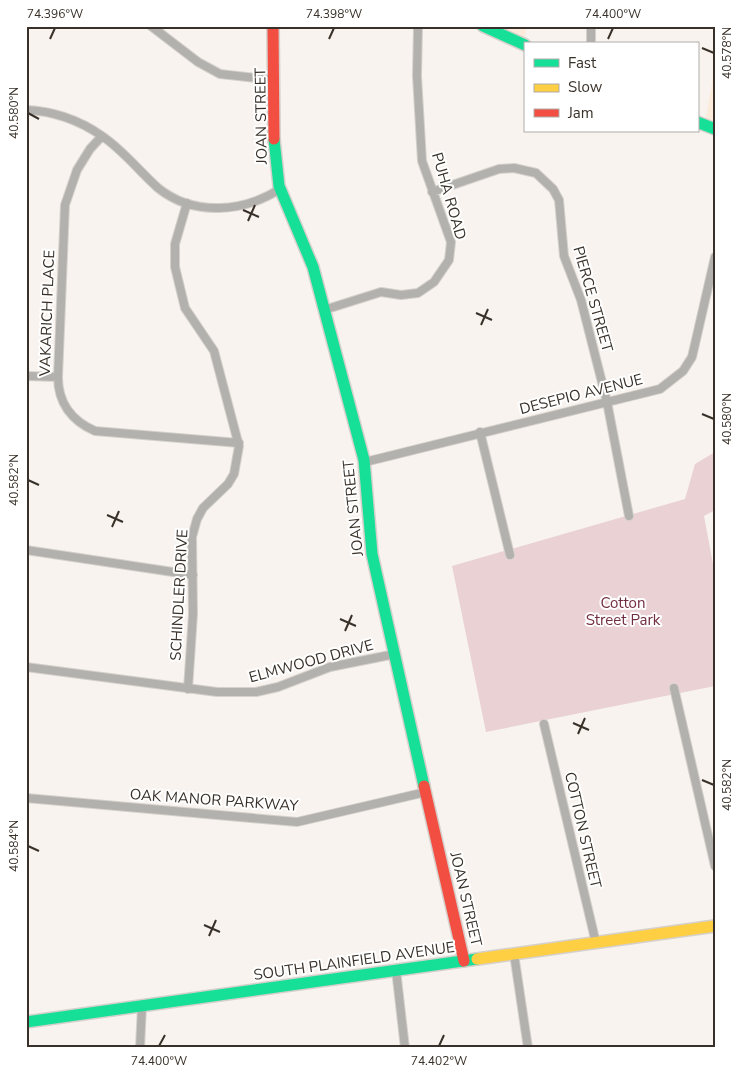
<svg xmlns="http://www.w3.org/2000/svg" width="741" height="1074" font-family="'Nunito Sans',sans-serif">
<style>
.built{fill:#fceada}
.green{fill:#e9d1d4}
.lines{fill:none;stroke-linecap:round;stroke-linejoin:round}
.street-casing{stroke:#d5d0cb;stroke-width:10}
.fast-casing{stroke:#d5d0cb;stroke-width:14}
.slow-casing{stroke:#d5d0cb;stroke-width:14}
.jam-casing{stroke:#d5d0cb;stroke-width:14}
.street{stroke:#b2b1ad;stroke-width:8}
.fast{stroke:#16e098;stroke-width:11}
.slow{stroke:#ffcf43;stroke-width:11}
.jam{stroke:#f24e42;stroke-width:11}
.ticks{fill:none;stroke:#393129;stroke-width:2}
.labels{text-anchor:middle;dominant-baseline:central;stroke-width:4;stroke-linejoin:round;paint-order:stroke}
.street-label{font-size:15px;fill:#393129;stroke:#fff}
.park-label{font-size:15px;fill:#722d41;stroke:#fff}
.neatline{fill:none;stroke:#393129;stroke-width:2}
.ticks-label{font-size:12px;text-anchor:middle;fill:#393129}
</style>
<rect width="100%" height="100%" fill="#f8f3ee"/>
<path class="built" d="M494,26H526L525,40Z
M715,65V128L705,124Z"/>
<path class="green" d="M715,452V510L704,516L715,575V686L486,732L452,566L685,499L695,464Z"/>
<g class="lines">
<defs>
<path id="street" d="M151,26L198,62L220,74L275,80
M591,44V26
M26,110C54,111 79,120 102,136C123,150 139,171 158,188C194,217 244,212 280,189
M102,136L90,149L77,170L65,205L58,377C58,403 72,421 95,431L239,443
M432,192L499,169L514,168L536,173L553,189L559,200L564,256L581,300L607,402L629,516
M187,203L175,244V267L185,308L214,351L239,446L234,474L228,484L203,508L197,519L192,537L193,614L188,689
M324,310L381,292L401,295L418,293L434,282L449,260L451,242L422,161L417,76L418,26
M26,376L58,377
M480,432L510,555
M365,462L660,389L683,371L692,357L715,257
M26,550L193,575
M26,667L217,692H256L278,687L330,667L395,654
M674,688L715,866
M544,724L596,943
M26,798L297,822L426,792
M514,954L528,1048
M396,970L405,1048
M140,1048L142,1006"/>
<path id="fast" d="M483,26L525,45
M697,122L715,129
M274,139L279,186L313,267L364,460L372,554L424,786
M26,1022L477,959"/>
<path id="slow" d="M477,959L715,926"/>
<path id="jam" d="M273,26L274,139
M424,786L464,961"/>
</defs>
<use href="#street" class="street-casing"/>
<use href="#fast" class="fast-casing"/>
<use href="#slow" class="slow-casing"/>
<use href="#jam" class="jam-casing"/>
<use href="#street" class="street"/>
<use href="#fast" class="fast"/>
<use href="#slow" class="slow"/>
<use href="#jam" class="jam"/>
</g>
<path class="ticks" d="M50,39L55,28M329,39L334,28M608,39L613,28M702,48L714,53M28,113L39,119M243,210L259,217M248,221L255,205M476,313L492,320M481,325L488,309M702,414L714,419M28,480L39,485M107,515L123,522M112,527L119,511M340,619L356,626M345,631L352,615M573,723L589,730M578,734L585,718M702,780L714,785M28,846L39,851M204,925L220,932M209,936L216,920M159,1046L165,1035M439,1046L444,1035"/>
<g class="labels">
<g class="street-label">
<text transform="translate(261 116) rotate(-91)">JOAN STREET</text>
<text transform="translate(449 196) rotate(74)">PUHA ROAD</text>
<text transform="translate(593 299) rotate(74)">PIERCE STREET</text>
<text transform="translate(47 313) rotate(-88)">VAKARICH PLACE</text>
<text transform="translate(581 394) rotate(-14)">DESEPIO AVENUE</text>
<text transform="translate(353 508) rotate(-96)">JOAN STREET</text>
<text transform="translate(179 595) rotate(-87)">SCHINDLER DRIVE</text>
<text transform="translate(311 661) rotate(-15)">ELMWOOD DRIVE</text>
<text transform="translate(214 800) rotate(4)">OAK MANOR PARKWAY</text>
<text transform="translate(583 830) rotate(77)">COTTON STREET</text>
<text transform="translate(466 899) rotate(77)">JOAN STREET</text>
<text transform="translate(354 961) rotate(-8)">SOUTH PLAINFIELD AVENUE</text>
</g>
<g class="park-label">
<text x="623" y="603">Cotton<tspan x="623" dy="17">Street Park</tspan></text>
</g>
</g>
<rect width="741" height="1074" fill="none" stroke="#ffffff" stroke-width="55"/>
<rect x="524" y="42" width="175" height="90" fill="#ffffff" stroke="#b0ada9"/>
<rect x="534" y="59" width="25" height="8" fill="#16e098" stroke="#b0ada9"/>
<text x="568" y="68" font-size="15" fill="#393129">Fast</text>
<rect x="534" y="84" width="25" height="8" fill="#ffcf43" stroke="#b0ada9"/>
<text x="568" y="92" font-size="15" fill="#393129">Slow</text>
<rect x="534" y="109" width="25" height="8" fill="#f24e42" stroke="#b0ada9"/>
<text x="568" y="118" font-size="15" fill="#393129">Jam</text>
<rect x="28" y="28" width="686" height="1018" class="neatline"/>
<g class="ticks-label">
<text x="55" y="18">74.396°W</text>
<text x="334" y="18">74.398°W</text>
<text x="613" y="18">74.400°W</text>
<text transform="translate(727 53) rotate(-90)" y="4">40.578°N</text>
<text transform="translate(14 113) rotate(-90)" y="4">40.580°N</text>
<text transform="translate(727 419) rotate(-90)" y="4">40.580°N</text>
<text transform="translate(14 480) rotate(-90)" y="4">40.582°N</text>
<text transform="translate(727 785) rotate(-90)" y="4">40.582°N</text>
<text transform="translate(14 846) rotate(-90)" y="4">40.584°N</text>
<text x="159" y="1065">74.400°W</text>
<text x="439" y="1065">74.402°W</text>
</g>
</svg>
